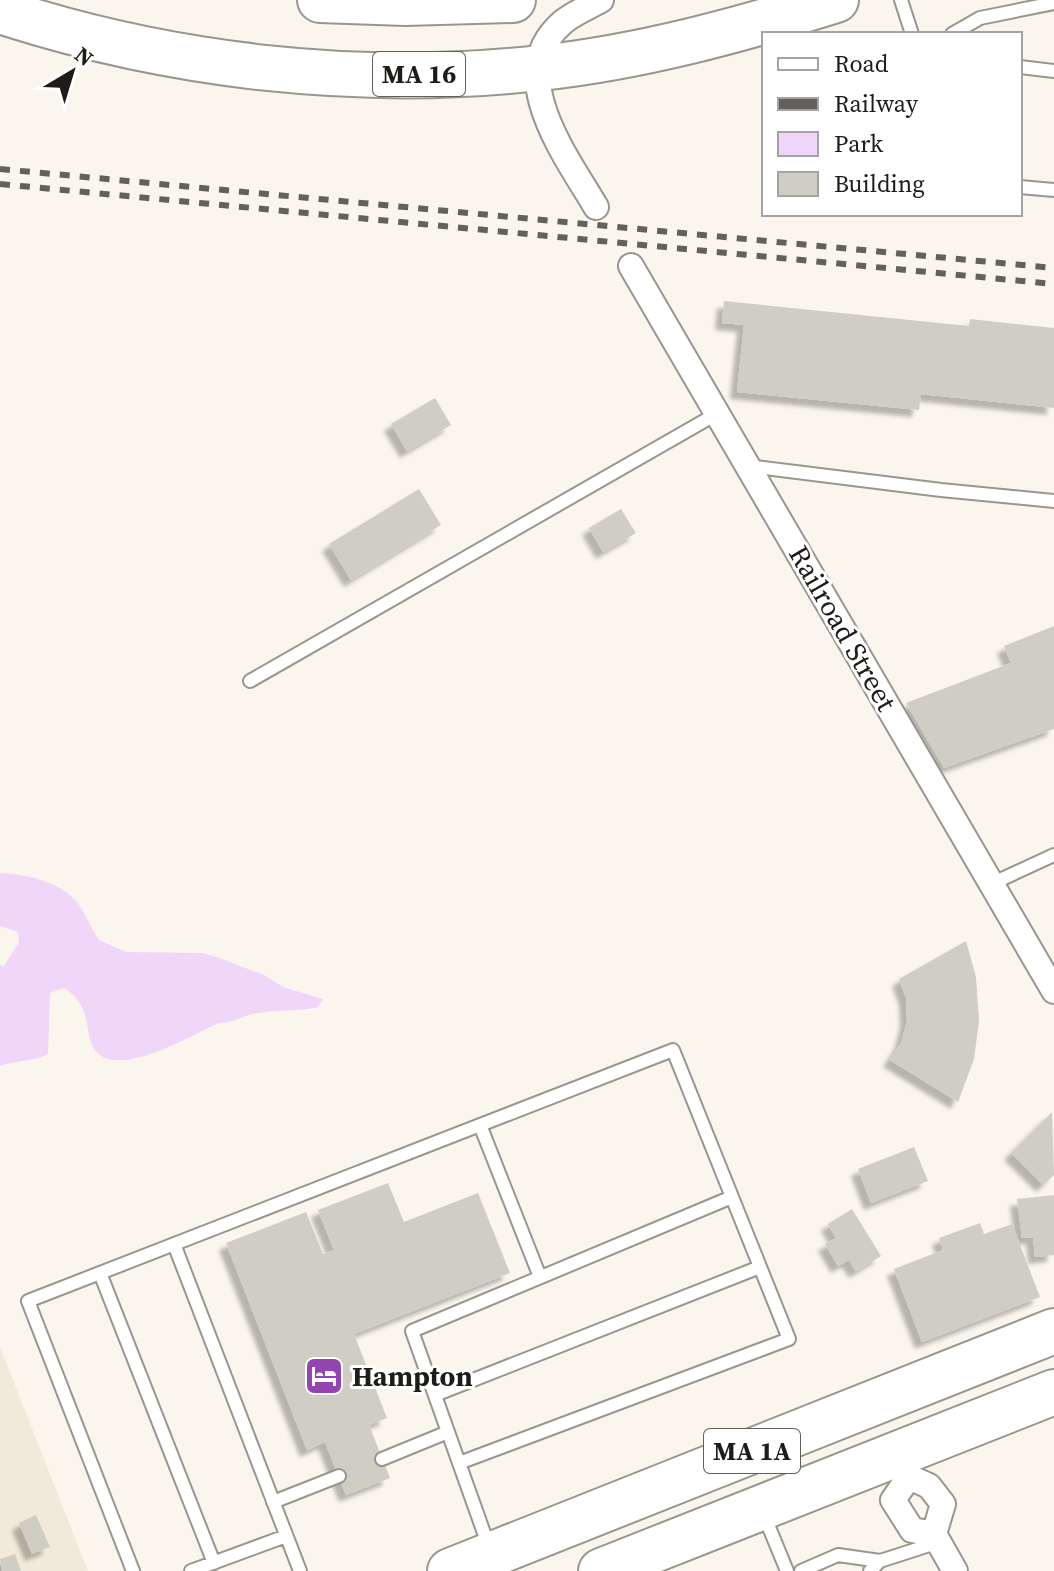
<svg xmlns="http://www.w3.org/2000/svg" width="1054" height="1571" font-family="'Source Serif 4',serif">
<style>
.built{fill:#f1eada}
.green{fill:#f0d7fa}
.building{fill:#d0cdc4;filter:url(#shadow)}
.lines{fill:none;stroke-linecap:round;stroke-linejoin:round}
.lane-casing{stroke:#9a968e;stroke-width:16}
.street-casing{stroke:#9a968e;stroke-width:28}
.highway-casing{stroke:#9a968e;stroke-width:48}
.lane{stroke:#fff;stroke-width:12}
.street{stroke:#fff;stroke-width:24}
.highway{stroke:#fff;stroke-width:44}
.rail{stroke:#63615c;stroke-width:6;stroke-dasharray:10 10;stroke-linecap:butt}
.labels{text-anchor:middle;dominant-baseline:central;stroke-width:6;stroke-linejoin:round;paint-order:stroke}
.shield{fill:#fff;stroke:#62605e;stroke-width:2}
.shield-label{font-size:26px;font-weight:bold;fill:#1e1c19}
.street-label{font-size:28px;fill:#1e1c19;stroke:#fff}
.poi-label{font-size:28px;font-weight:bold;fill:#1e1c19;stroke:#fff;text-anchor:start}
</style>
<defs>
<filter id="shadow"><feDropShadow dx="-7" dy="7" stdDeviation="2" flood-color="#0004"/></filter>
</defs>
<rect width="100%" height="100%" fill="#faf6ed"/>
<path class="built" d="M0,1347L88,1571H0Z"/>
<path class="green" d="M0,873C25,874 58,881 76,901C85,912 91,928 99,940L126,952L202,953L214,956L264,975L283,987L323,999L318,1007C298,1012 278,1009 258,1013C244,1015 233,1023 219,1023C190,1035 99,1093 89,1035C86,1016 83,999 64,988L50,993L48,1054C36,1061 15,1061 0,1066V965L4,966L19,942L18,932L0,926Z"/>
<path class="building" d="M724,301L969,326L970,319L1054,328V408L921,394L919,410L737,392L744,325L722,323Z
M435,398L451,425L407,451L391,424Z
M419,489L441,525L351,580L329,544Z
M621,509L636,533L603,552L589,528Z
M1054,626V729L944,768L906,703L1011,663L1004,646Z
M966,941L976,977L979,1021L974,1059L958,1102L890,1060L901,1043L907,1021L906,998L899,979Z
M1052,1112L1054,1175L1043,1185L1011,1153Z
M914,1147L928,1181L871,1203L858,1169Z
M388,1183L404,1222L478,1193L510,1273L354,1334L387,1418L369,1425L390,1478L346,1495L325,1442L307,1450L226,1243L306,1212L323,1254L334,1250L318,1210Z
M1054,1195V1255L1035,1257L1033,1237L1022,1238L1017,1199Z
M852,1209L881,1256L856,1271L849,1260L838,1266L825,1244L836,1238L828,1224Z
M980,1223L984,1234L1012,1224L1040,1297L922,1342L894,1269L943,1250L939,1238Z
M36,1515L50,1547L32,1554L19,1523Z
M15,1554L21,1571H2L0,1559Z"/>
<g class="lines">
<defs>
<path id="lane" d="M901,0L912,34
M952,34L980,18L1054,3
M1020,67L1054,71
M1020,187L1054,190
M748,466L941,490L1054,501
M250,681L718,413
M991,884L1054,855
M480,1125L540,1277
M174,1244L300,1571
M100,1273L214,1563
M435,1395L760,1267
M382,1459L448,1432
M273,1502L339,1476
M764,1515L787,1571
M489,1547L412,1331L732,1197
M133,1571L28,1301L673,1050L789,1339L459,1463
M191,1571L286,1536
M801,1571L838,1555L880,1561
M870,1571L880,1561L939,1542"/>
<path id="street" d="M596,207C567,157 502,74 563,22C574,13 589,7 601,0
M631,266L1054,991
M902,1466L909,1477L929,1486L943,1504L934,1534
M909,1477L893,1500L912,1530L934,1534L955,1571"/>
<path id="highway" d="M320,0L405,3L513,0
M0,11C172,67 360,88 540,68C642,57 739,30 836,0
M450,1571L1054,1331
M601,1571L1054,1392"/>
</defs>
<use href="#lane" class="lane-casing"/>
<use href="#street" class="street-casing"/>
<use href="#highway" class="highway-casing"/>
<use href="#lane" class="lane"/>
<use href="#street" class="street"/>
<use href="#highway" class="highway"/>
<path class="rail" d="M0,169L1054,268
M0,184L1054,284"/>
</g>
<defs>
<symbol id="hotel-square" viewBox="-11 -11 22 22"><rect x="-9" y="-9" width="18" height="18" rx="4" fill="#9443b3" stroke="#fff"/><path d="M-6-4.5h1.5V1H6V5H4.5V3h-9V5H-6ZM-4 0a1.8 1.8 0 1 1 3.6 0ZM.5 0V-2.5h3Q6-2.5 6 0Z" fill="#fff"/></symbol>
</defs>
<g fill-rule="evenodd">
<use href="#hotel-square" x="302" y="1354" width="44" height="44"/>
</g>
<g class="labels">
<g class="shield">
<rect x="373" y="52" width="92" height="44" rx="6"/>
<rect x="704" y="1429" width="96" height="44" rx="6"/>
</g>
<g class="shield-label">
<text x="419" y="74">MA 16</text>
<text x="752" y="1451">MA 1A</text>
</g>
<g class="street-label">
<text transform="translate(843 628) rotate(60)">Railroad Street</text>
</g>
<g class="poi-label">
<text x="352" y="1376">Hampton</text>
</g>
</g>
<rect x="762" y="32" width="260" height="184" fill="#ffffff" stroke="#a5a4a3" stroke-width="2"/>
<rect x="778" y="58" width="40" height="12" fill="#ffffff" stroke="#a5a4a3" stroke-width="2"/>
<text x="834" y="72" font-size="24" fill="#1e1c19">Road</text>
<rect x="778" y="98" width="40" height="12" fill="#63615c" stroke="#a5a4a3" stroke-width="2"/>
<text x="834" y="112" font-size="24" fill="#1e1c19">Railway</text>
<rect x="778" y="132" width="40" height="24" fill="#f0d7fa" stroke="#a5a4a3" stroke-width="2"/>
<text x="834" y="152" font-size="24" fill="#1e1c19">Park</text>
<rect x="778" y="172" width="40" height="24" fill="#d0cdc4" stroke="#a5a4a3" stroke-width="2"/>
<text x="834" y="192" font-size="24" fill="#1e1c19">Building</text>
<g transform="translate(72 72) rotate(38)" stroke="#ffffff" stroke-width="6" paint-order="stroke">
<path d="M0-6L14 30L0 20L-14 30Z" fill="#1e1c19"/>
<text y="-12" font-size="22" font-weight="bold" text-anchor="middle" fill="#1e1c19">N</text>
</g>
</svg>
